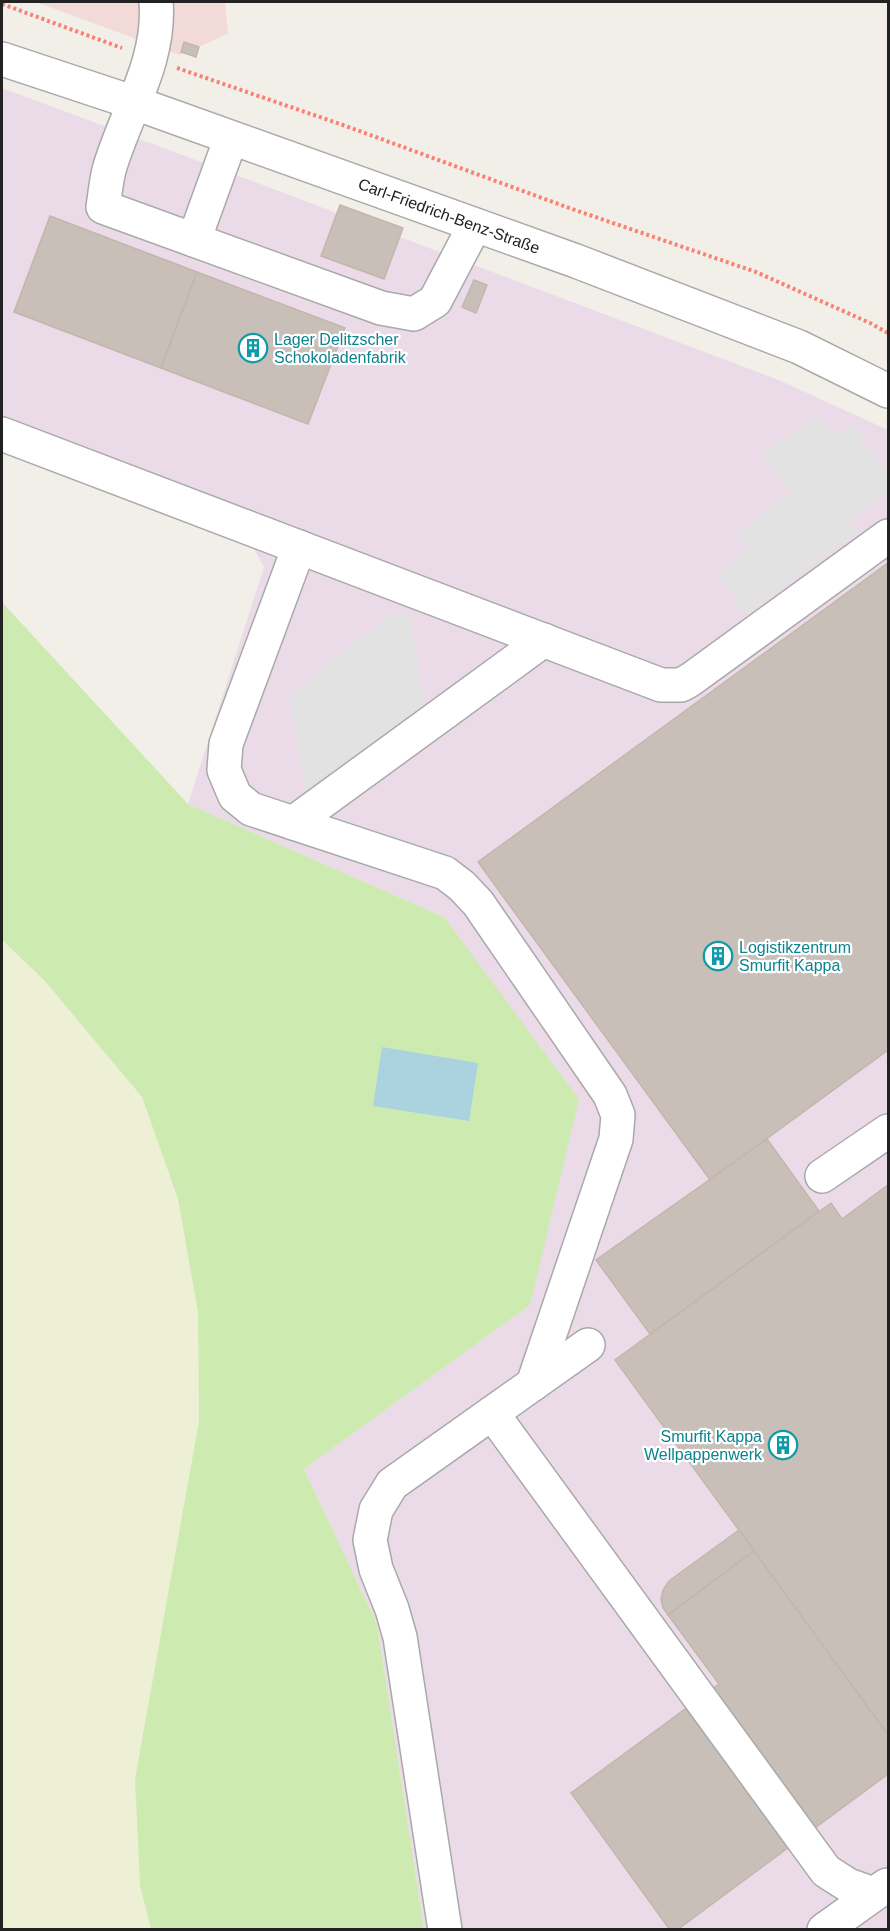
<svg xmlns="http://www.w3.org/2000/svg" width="890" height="1931" font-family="Arial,sans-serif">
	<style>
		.commercial { fill: #f2dad9 }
		.industrial { fill: #ebdbe8 }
		.farmland { fill: #eef0d5 }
		.grass { fill: #cdebb0 }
		.parking { fill: #e2e2e2 }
		.water { fill: #aad3df }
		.building { fill: #c7bfb8; stroke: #c4b6ab; stroke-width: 1.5 }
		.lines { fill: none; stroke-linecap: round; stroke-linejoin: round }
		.minor-casing { stroke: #a9a9a9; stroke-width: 36 }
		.path { stroke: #fa8072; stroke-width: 4; stroke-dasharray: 3 3; stroke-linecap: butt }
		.minor { stroke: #fff; stroke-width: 33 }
		.labels { text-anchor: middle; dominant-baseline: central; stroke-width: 4.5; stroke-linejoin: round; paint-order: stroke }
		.street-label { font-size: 16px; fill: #222; stroke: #fff }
		.culture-label { font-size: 16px; fill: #0d838f; stroke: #fff; text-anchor: start }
	</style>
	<rect width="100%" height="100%" fill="#f2efe9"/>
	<polygon class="commercial" points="36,2 225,2 228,34 180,55"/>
	<polygon class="industrial" points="2,88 220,169 781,381 888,430 888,1929 424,1929 377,1624 304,1469 530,1305 444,917 188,804 264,567 254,549 2,445"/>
	<polygon class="farmland" points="2,941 44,980 142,1097 178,1199 198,1312 199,1421 140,1886 151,1929 2,1929"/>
	<polygon class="grass" points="2,602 188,804 444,917 579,1099 530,1305 304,1469 377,1624 424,1929 151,1929 140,1886 135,1779 199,1421 198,1312 178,1199 142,1097 44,980 2,940"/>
	<g class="parking">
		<polygon points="818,414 835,436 852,424 888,475 888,492 850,520 858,532 746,614 717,573 749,549 737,533 790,494 761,454"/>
		<polygon points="410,614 427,725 310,811 288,696 390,615"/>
	</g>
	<polygon class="water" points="382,1047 478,1063 469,1121 373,1106"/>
	<g class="building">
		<polygon points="184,42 199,47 196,57 181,52"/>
		<polygon points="340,205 403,228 384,279 321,256"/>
		<polygon points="50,216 197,272 161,368 14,312"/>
		<polygon points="197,272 345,328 308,424 161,368"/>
		<polygon points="474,280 487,285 476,313 462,307"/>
		<polygon points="888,563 888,1050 710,1180 478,862"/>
		<polygon points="767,1139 819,1211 650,1334 596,1260"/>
		<polygon points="888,1185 888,1735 615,1360 831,1203 842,1219"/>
		<polygon points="739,1530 754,1551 668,1615 663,1608 661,1599 663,1590 669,1581"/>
		<polygon points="754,1551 888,1735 888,1774 677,1930 670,1930 571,1793 719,1684 668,1615"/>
	</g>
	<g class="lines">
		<g class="minor-casing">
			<g id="minor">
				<path d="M156,2c5,60 -31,112 -47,168 -3,12 -4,25 -6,37l278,101 33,6 21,-13 40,-76"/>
				<polyline points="2,59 135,103 576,261 799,347 888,391"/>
				<polyline points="194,240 231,138"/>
				<polyline points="2,434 661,685 681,685 690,680 888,536"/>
				<polyline points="299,547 226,744 224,770 235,796 251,809 445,873 462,886 478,903 610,1095 618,1115 616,1139 533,1384"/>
				<polyline points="293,823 544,640"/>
				<polyline points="822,1176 888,1131"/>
				<polyline points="492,1413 826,1871 848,1885 874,1894"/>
				<polyline points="445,1930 400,1637 392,1609 376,1569 370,1540 376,1510 392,1484 588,1345"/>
				<polyline points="824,1930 887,1885"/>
			</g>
		</g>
		<g class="path">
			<polyline points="2,4 122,48"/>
			<polyline points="177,68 343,125 572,209 756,272 870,323 888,333"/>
		</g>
		<use href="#minor" class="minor"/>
	</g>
	<defs>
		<g id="building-ring" transform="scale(1.5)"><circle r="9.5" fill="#fff" stroke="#0f9aa8" stroke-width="1.5"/><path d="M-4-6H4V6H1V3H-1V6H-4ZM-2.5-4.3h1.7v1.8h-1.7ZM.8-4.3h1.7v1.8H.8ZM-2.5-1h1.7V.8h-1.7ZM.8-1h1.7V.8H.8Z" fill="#0f9aa8"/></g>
	</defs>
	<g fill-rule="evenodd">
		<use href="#building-ring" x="253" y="348"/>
		<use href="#building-ring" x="718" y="956"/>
		<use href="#building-ring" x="783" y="1445"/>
	</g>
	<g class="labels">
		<g class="street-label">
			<text transform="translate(449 216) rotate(20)">Carl-Friedrich-Benz-Straße</text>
		</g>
		<g class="culture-label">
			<text x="274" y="339">Lager Delitzscher<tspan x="274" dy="18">Schokoladenfabrik</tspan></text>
			<text x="739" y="947">Logistikzentrum<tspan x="739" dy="18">Smurfit Kappa</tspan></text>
			<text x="762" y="1436" text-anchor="end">Smurfit Kappa<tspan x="762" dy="18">Wellpappenwerk</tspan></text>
		</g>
	</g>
	<rect width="890" height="1931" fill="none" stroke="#222222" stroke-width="6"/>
</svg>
